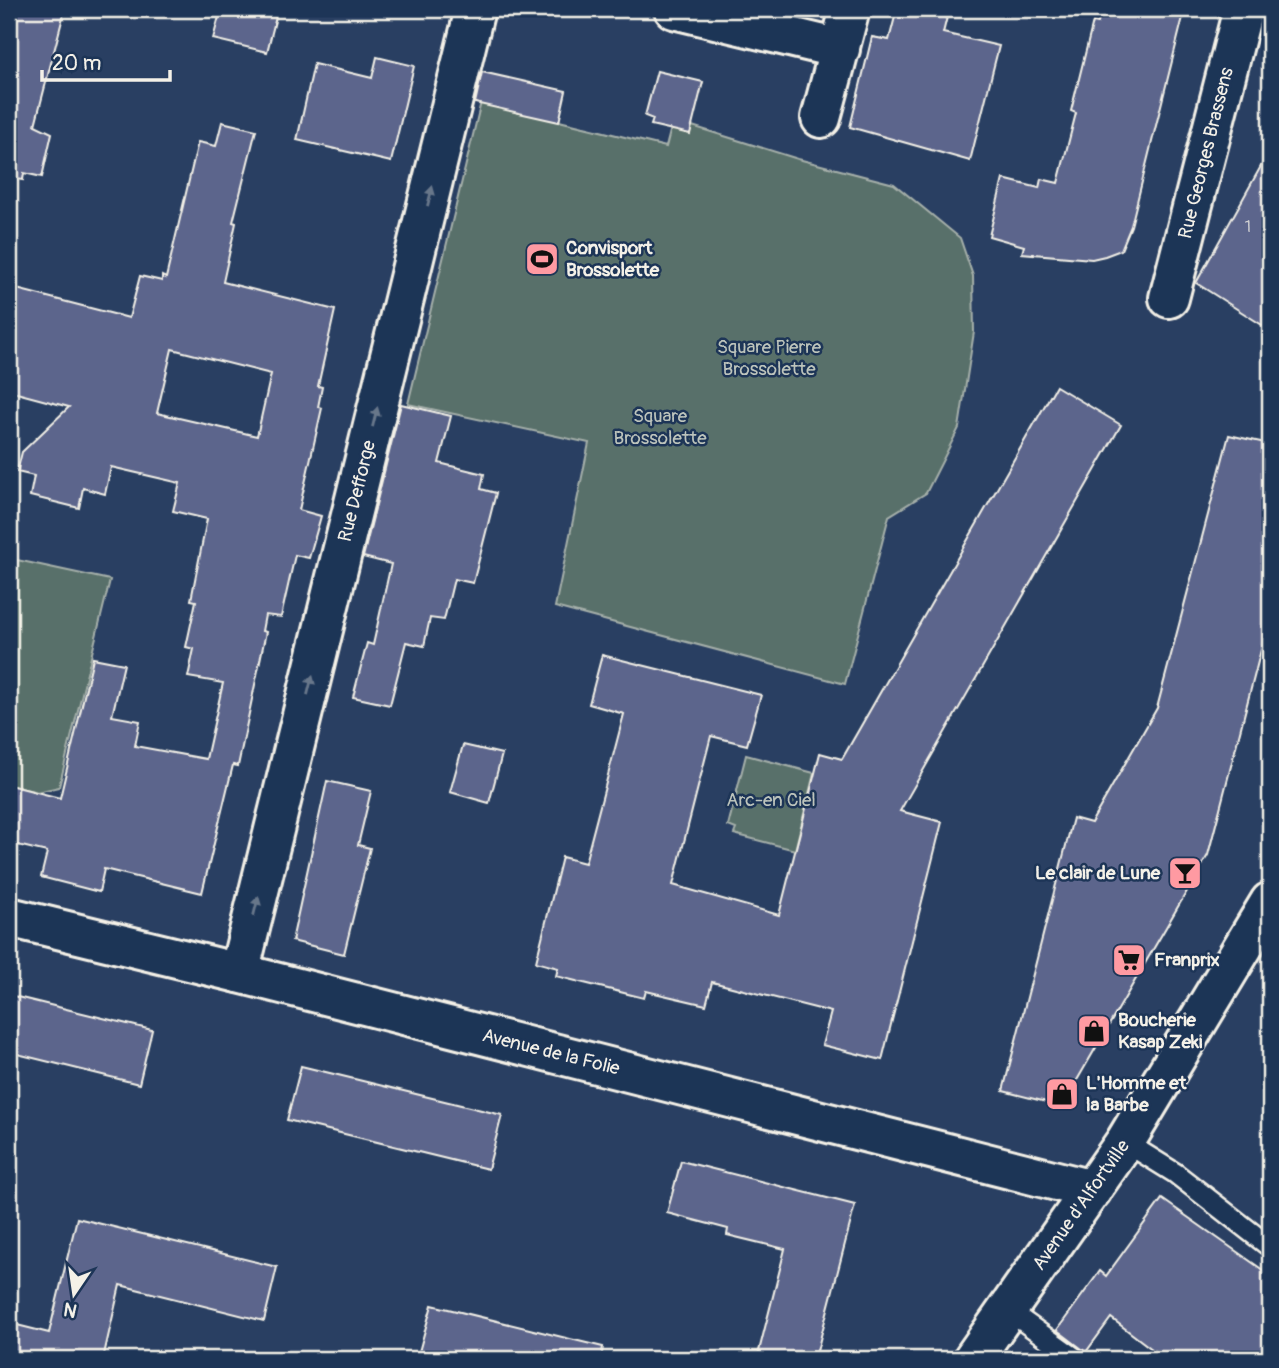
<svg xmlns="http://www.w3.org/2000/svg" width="1279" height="1368" font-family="Pangolin,sans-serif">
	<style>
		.green { fill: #586f6b; stroke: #a6b0aa; stroke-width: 2 }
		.building { fill: #5b658c; stroke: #f4f1e8; stroke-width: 2; fill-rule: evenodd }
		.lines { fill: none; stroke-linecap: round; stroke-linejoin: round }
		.service-casing { stroke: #f4f1e8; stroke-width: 24 }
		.minor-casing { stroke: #f4f1e8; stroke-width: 44 }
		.secondary-casing { stroke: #f4f1e8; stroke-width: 44 }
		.service { stroke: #1d3557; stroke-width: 19 }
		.minor { stroke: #1d3557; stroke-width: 38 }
		.secondary { stroke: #1d3557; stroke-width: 38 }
		.oneway { fill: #68778a }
		.labels { text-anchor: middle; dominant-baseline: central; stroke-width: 5; stroke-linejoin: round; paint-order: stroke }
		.number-label { font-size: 16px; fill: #ceced1 }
		.street-label { font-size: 19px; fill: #f4f1e8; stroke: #1d3557 }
		.poi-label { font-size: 19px; font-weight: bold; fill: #f4f1e8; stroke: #1d3557; text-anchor: start }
		.park-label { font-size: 19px; fill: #bdc4bc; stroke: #1d3557 }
	</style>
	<rect width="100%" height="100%" fill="#293f62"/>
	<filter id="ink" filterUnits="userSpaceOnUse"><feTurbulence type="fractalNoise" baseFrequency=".0143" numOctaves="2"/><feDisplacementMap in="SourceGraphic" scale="14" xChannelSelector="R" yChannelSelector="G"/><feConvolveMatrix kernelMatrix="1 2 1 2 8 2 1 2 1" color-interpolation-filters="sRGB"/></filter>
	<g filter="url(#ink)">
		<g class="green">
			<polygon points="481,102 666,147 673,120 798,159 894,184 960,238 973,276 974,332 959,428 926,493 889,516 845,684 555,607 589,443 408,404"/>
			<polygon points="17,560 110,580 59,787 37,792 9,785 9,595"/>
			<polygon points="746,755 814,773 795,850 734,834 736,829 728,826"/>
		</g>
		<g class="building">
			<polygon points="9,9 65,9 35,125 52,133 42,177 24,173 23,180 9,178"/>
			<polygon points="221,9 278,9 267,52 213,39"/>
			<polygon points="897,9 949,9 943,33 999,46 970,161 850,127 872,37 889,40"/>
			<polygon points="1102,9 1185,9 1131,226 1121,250 1105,256 1092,259 1022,253 1024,246 989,236 1003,179 1039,188 1041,179 1058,183 1076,113 1071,111 1093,22 1098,23"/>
			<polygon points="377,57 414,66 391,162 297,140 314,64 372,78"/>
			<polygon points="657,71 703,82 690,134 651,125 653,119 645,116"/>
			<polygon points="482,72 566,91 559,122 475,103"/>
			<path d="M222,122l34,8 -23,92 3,1 -13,59 112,28 -17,76 4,1 -4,20 4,1 -23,102 22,6 -12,42 -14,-3 -14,62 -16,-2 -3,16 4,1 -28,134 -5,-1 -31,128 -98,-24 -5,23 -58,-15 6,-25 -38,-9v-58l51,13 33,-140 31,6 -12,52 28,5 -5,25 71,13 17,-76 -35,-6 6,-28 -8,-2 10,-46 -5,-1 16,-81 -34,-8 7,-28 -69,-16 -6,27 -22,-6 -4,20 -49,-12 4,-20 -17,-4 5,-20 47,-45 -60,-16v-104l120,31 11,-42 22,5v-5l4,2 32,-136 18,4zM172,349l99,25 -14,62 -100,-23z"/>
			<polygon points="1270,150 1270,330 1196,283"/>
			<polygon points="1056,386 1121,425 900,811 942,822 882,1060 822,1045 831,1012 712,982 706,1005 646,991 644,998 556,976 558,968 536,962 562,857 585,863 624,714 589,704 602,655 761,695 747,745 711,736 673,885 779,915 820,753 842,759"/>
			<polygon points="401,404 451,416 439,463 484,474 481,489 496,493 473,583 454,579 444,620 430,618 424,646 406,642 390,705 353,697 367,643 373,645 391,564 363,557"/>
			<polygon points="1229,435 1270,444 1270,615 1208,855 1062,1106 1003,1091 1073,818 1091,823 1157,708"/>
			<polygon points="463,745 502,754 489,803 450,792"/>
			<polygon points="327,781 371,791 358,845 370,848 344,954 292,941"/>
			<polygon points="9,995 152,1030 139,1084 9,1052"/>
			<polygon points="301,1066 502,1115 488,1169 287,1120"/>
			<polygon points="681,1161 855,1205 815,1359 757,1359 785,1249 727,1235 728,1229 667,1213"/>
			<polygon points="1162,1199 1270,1275 1270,1359 1165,1359 1111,1318 1086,1352 1057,1330 1100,1271 1106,1276"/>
			<polygon points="77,1218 277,1267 264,1321 120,1285 103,1359 9,1359 9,1323 49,1333"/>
			<polygon points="432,1305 603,1347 601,1359 417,1359"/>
		</g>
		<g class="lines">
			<g class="service-casing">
				<g id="service">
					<polyline points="1125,1142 1175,1173 1270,1247"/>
					<polyline points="1009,1311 1076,1359"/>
				</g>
			</g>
			<g class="minor-casing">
				<g id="minor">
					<polyline points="674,9 840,49"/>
					<polyline points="821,118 850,9"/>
					<polyline points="1169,298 1243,9"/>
					<polyline points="9,917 239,973 1092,1190"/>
					<polyline points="239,973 475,9"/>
				</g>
			</g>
			<g class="secondary-casing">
				<polyline id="secondary" points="973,1359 1125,1142 1270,902"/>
			</g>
			<use href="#service" class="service"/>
			<use href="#minor" class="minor"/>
			<use href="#secondary" class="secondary"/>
		</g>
		<defs><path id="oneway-solid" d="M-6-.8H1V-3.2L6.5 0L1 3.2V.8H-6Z" transform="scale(1.75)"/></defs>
		<g class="oneway">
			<use href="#oneway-solid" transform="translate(430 196) rotate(-76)"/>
			<use href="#oneway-solid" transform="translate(375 417) rotate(-76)"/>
			<use href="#oneway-solid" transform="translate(310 685) rotate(-76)"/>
			<use href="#oneway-solid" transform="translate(256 906) rotate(-76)"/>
		</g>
	</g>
	<defs>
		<g id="stadium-square" transform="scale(1.75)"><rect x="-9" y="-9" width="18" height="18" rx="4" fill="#ff9aa2" stroke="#1d3557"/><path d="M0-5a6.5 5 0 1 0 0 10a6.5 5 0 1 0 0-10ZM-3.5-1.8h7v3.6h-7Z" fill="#111"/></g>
		<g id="bar-square" transform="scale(1.75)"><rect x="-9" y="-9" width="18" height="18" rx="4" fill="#ff9aa2" stroke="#1d3557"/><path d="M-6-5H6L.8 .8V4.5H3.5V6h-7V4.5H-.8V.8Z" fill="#111"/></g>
		<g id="supermarket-square" transform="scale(1.75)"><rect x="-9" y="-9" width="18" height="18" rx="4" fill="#ff9aa2" stroke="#1d3557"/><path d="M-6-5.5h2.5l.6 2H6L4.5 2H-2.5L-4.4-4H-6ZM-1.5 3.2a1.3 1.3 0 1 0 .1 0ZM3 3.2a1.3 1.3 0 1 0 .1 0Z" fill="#111"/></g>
		<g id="shop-square" transform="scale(1.75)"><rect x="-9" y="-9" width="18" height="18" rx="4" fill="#ff9aa2" stroke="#1d3557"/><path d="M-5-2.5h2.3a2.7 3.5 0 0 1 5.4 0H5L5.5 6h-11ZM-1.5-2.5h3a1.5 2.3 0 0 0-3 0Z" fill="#111"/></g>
	</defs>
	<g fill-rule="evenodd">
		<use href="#stadium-square" x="542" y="259"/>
		<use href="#bar-square" x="1185" y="873"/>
		<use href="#supermarket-square" x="1129" y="960"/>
		<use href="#shop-square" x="1094" y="1031"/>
		<use href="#shop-square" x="1062" y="1094"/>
	</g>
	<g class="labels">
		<g class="number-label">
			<text x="1248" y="227">1</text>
		</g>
		<g class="street-label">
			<text transform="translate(1206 153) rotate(-76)">Rue Georges Brassens</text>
			<text transform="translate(357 491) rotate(-76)">Rue Defforge</text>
			<text transform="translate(551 1052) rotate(14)">Avenue de la Folie</text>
			<text transform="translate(1081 1205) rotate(-55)">Avenue d'Alfortville</text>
		</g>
		<g class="poi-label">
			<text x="566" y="248">Convisport<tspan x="566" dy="22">Brossolette</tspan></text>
			<text x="1160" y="873" text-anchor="end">Le clair de Lune</text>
			<text x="1154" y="960">Franprix</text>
			<text x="1118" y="1020">Boucherie<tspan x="1118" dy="22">Kasap Zeki</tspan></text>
			<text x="1086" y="1083">L'Homme et<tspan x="1086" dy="22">la Barbe</tspan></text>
		</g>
		<g class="park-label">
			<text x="769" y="347">Square Pierre<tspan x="769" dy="22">Brossolette</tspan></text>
			<text x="660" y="416">Square<tspan x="660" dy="22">Brossolette</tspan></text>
			<text x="771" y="800">Arc-en Ciel</text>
		</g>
	</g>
	<rect width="1279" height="1368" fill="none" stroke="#1d3557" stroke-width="35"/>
	<rect x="18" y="18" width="1244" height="1333" fill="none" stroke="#f4f1e8" stroke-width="2.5" filter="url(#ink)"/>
	<g transform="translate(74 1294) rotate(193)" stroke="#1d3557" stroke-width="5" paint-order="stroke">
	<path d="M0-5L12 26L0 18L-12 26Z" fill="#f4f1e8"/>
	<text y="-10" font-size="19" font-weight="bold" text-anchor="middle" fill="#f4f1e8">N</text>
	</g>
	<path d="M42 70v10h128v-10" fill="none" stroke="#f4f1e8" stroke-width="3.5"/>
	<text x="52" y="70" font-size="21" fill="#f4f1e8" stroke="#1d3557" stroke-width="5" paint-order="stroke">20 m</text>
</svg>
